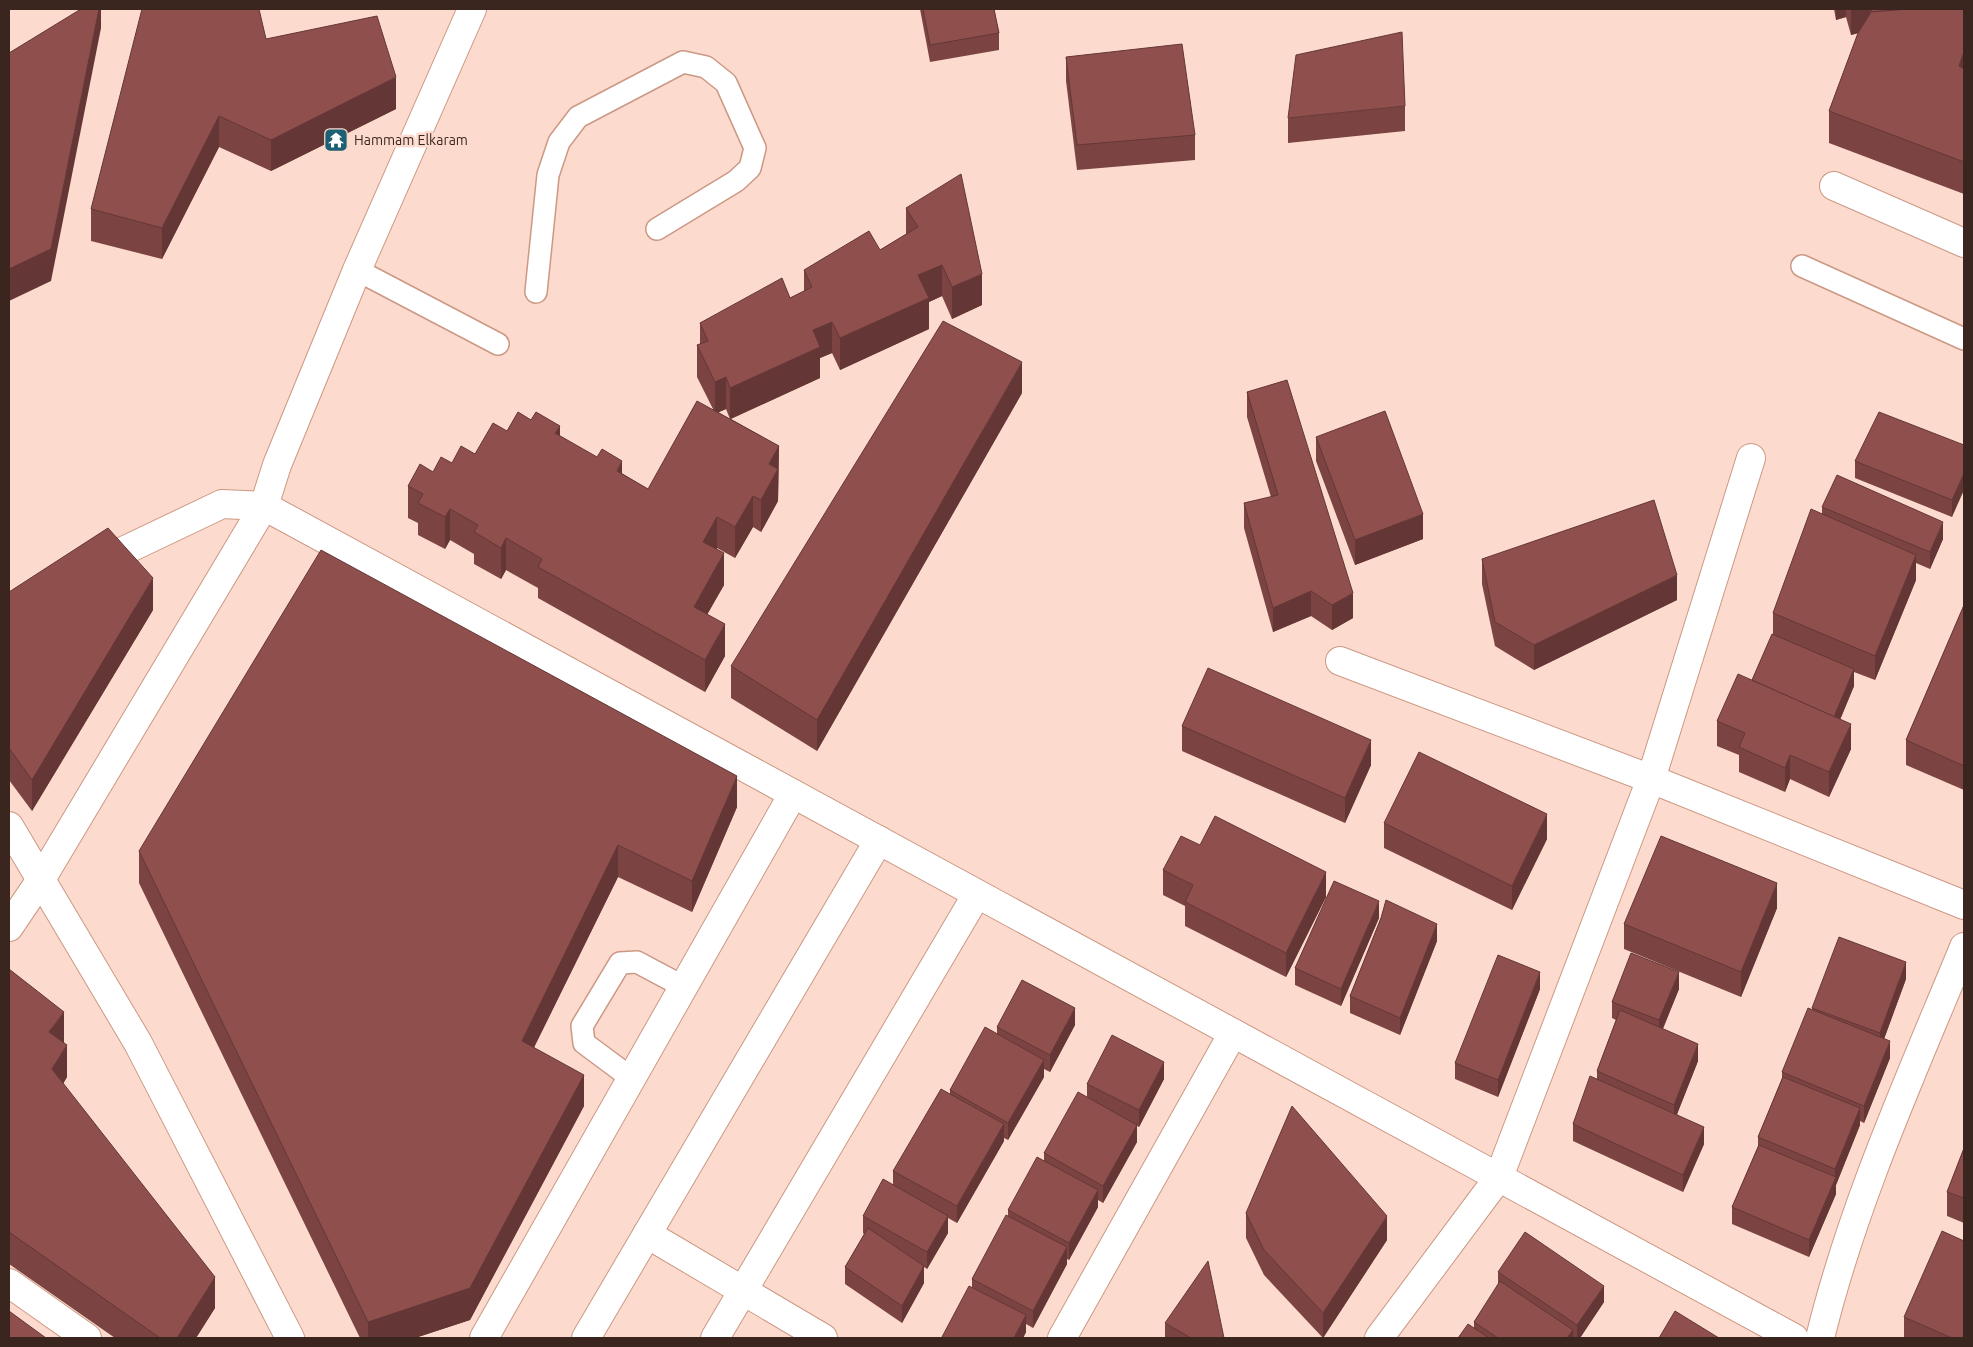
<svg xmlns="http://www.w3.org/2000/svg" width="1973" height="1347" font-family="Ubuntu,sans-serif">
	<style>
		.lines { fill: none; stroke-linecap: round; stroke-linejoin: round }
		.lane-casing { stroke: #cc9884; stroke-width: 24 }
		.street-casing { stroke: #cc9884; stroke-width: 30 }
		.secondary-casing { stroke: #cc9884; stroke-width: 30 }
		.lane { stroke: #fff; stroke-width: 21 }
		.street { stroke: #fff; stroke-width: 28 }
		.secondary { stroke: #fff; stroke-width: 28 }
		.wall { fill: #7b4442; fill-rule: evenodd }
		.shaded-wall { fill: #643736 }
		.building { fill: #8f4f4d; stroke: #643736 }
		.labels { text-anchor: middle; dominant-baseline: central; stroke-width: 5; stroke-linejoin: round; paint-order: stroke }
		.poi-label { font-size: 14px; fill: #3a261e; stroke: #fcdbce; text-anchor: start }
	</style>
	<rect width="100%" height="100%" fill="#fcdbce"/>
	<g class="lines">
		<g class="lane-casing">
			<g id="lane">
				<polyline points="1802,266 1964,339"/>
				<polyline points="357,270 498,344"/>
				<polyline points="536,292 548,175 559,142 578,117 683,62 706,67 726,83 755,148 750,168 736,181 657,229"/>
				<polyline points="631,1078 584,1043 582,1026 620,963 637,962 684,987"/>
			</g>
		</g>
		<g class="street-casing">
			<g id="street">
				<polyline points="1834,186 1964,243"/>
				<polyline points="94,565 222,504 264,506 1794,1338"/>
				<polyline points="1340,661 1651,779 1964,905"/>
				<polyline points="9,826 138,1043 290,1338"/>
				<polyline points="9,927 40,881 264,506 277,465 357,270 472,9"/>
				<polyline points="647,1234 823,1338"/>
				<polyline points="9,1283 87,1338"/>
				<polyline points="484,1338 793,794"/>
				<polyline points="715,1338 977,894"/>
				<polyline points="1062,1338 1233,1033"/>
				<polyline points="1379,1338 1499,1177 1651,779 1751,458"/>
				<path d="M1820,1338c33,-135 91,-262 144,-391"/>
			</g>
		</g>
		<g class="secondary-casing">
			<polyline id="secondary" points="586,1338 879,840"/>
		</g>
		<use href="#lane" class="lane"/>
		<use href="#street" class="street"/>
		<use href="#secondary" class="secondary"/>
	</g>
	<g class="wall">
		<polygon points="920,9 994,9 999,33 999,50 930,62"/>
		<polygon points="1834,9 1964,9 1964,194 1829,143 1829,111 1858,33 1851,35 1846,17 1836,20"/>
		<polygon points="266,39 396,109 271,171 219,147 162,259 91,241 91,209"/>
		<polygon points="1066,57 1195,135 1195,160 1077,170 1066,81"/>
		<polygon points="1405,106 1405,131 1288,143 1288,118"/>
		<path d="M906,208l76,97 -30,14 -10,-23 -13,6v27l-89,41 -8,-17 -12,5v20l-89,41 48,27 -1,55 -17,31 -8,-5 -18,31 -18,-10v1l7,36 -17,29 18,42 -20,36 -167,-94v-10l-32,-18 -5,9 -27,-15v-10l-24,-14 -5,9 -27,-14v-12l-10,-5v-32l25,-14 42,-18 32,-23 53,5 88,53 65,-80 -16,-32v-32l3,-1v-21l90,-25 14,-7v-21l76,-20 26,-16zM726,409l4,10 -12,-7z"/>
		<polygon points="1247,392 1353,618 1332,630 1311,616 1273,632 1244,528 1244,503 1271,497 1247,417"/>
		<polygon points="1022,393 817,751 731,698 731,666"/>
		<polygon points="1316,437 1423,539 1355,565 1316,461"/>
		<polygon points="1964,445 1952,517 1855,478 1855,461"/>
		<polygon points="1822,507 1943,539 1930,569 1916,563 1916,580 1875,680 1854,672 1854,686 1840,720 1851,749 1829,797 1790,779 1785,792 1739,772 1739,755 1717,746 1717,721 1752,680 1773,635 1773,613 1822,514"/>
		<polygon points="1482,559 1677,600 1534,670 1495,646 1482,584"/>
		<polygon points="9,592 153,610 32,811 9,780"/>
		<polygon points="1964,605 1964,790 1906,765 1906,740"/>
		<polygon points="1182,726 1371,765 1345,823 1182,751"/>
		<polygon points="737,807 692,912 618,877 534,1047 584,1106 470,1320 415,1338 360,1338 139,883 139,851"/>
		<polygon points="1384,823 1547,839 1512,910 1384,848"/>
		<polygon points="1200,845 1326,897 1286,977 1185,926 1185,906 1163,895 1163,870"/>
		<polygon points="1777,908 1741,997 1624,949 1624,924"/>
		<polygon points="1379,918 1341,1006 1295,985 1295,968"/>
		<polygon points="1381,918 1437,941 1400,1035 1350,1013 1350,996"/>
		<polygon points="9,969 64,1042 67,1077 63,1084 215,1308 196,1338 115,1338 9,1264"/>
		<polygon points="1906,979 1884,1039 1890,1058 1864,1123 1860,1121 1860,1125 1836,1185 1836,1194 1809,1257 1732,1224 1732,1207 1758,1146 1758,1137 1782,1078 1782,1072 1812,1010 1812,1008"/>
		<polygon points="1540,989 1498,1097 1455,1079 1455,1063"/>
		<polygon points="1679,989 1663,1029 1698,1061 1677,1114 1704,1144 1683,1192 1573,1141 1573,1124 1597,1078 1597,1071 1616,1020 1612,1018 1612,1002"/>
		<polygon points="1075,1025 1050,1072 1044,1069 1044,1077 1008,1140 1004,1138 1004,1141 957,1223 948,1218 948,1233 927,1269 924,1267 924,1283 902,1323 845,1284 845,1267 864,1234 863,1233 863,1216 893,1185 893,1171 950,1094 950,1090 997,1034 997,1027"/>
		<polygon points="1164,1079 1139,1127 1137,1126 1137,1142 1103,1203 1098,1200 1098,1207 1069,1260 1067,1259 1067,1264 1033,1328 1026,1324 1026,1332 1023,1338 942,1338 972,1288 972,1279 1008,1216 1008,1210 1044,1161 1044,1153 1087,1097 1087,1084"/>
		<polygon points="1964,1148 1964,1223 1947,1216 1947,1192"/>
		<polygon points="1246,1213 1387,1240 1323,1338 1264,1275 1246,1238"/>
		<polygon points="1498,1272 1604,1302 1580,1338 1458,1338 1474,1328 1474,1322 1498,1285"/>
		<polygon points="1904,1317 1964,1338 1904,1338"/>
		<polygon points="1165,1323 1224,1338 1165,1338"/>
	</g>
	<g class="shaded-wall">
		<polygon points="99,9 101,9 101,28 51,281 9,301 9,269"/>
		<polygon points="1836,9 1846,9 1846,17 1836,20"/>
		<polygon points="1856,9 1870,9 1870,30 1851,35 1851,10"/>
		<polygon points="1964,52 1964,84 1959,66"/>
		<polygon points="396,77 396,109 271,171 271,140"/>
		<polygon points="219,116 219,147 162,259 162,228"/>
		<polygon points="942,265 942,296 929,302 929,329 840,370 840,338 918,275"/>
		<polygon points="982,274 982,305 952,319 952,287"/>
		<polygon points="832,322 832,353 820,358 820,378 730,419 730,388 813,330"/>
		<polygon points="1022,362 1022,393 817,751 817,720"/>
		<polygon points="726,377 726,409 715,414 715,382"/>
		<polygon points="560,426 560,457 555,433"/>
		<polygon points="779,446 778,501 761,532 761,500 769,464"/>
		<polygon points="622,461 622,492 617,471"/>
		<polygon points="1964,473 1964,490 1952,517 1952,500"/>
		<polygon points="753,496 753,527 735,558 735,527"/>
		<polygon points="450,509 450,540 445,549 445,517"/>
		<polygon points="1423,514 1423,539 1355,565 1355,540"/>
		<polygon points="717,517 717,548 703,573 703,542"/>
		<polygon points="1943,522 1943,539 1930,569 1930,552"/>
		<polygon points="506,538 506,570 501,579 501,548"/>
		<polygon points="724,553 724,585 694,638 694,607"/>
		<polygon points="1916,555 1916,580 1875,680 1875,656"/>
		<polygon points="1677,575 1677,600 1534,670 1534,645"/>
		<polygon points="153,578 153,610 32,811 32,780"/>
		<polygon points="1311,591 1311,616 1273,632 1273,608"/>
		<polygon points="1353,593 1353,618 1332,630 1332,605"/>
		<polygon points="725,624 725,656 705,692 705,660"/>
		<polygon points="1854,669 1854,686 1834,734 1834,717"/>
		<polygon points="1851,724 1851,749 1829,797 1829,772"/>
		<polygon points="1371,740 1371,765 1345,823 1345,798"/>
		<polygon points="1790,755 1790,779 1785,792 1785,768"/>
		<polygon points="737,776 737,807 692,912 692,881"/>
		<polygon points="1547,814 1547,839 1512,910 1512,886"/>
		<polygon points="618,845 618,877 522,1072 522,1041"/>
		<polygon points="1326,872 1326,897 1286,977 1286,953"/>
		<polygon points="1777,883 1777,908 1741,997 1741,972"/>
		<polygon points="1379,901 1379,918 1341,1006 1341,989"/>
		<polygon points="1437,924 1437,941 1400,1035 1400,1018"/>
		<polygon points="1906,962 1906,979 1880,1050 1880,1033"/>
		<polygon points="1540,972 1540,989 1498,1097 1498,1080"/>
		<polygon points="1679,972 1679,989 1659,1037 1659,1020"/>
		<polygon points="1075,1008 1075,1025 1050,1072 1050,1055"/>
		<polygon points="64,1012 64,1043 49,1032"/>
		<polygon points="1890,1041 1890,1058 1864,1123 1864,1106"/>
		<polygon points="1698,1044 1698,1061 1674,1122 1674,1105"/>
		<polygon points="67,1045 67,1077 52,1101 52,1069"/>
		<polygon points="1044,1060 1044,1077 1008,1140 1008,1123"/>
		<polygon points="1164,1062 1164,1079 1139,1127 1139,1110"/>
		<polygon points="584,1075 584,1106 470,1320 415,1338 368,1338 368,1322"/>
		<polygon points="1860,1108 1860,1125 1836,1185 1836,1194 1809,1257 1809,1240 1835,1178 1835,1169"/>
		<polygon points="1004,1124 1004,1141 957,1223 957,1206"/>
		<polygon points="1137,1125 1137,1142 1103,1203 1103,1186"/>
		<polygon points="1704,1127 1704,1144 1683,1192 1683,1175"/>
		<polygon points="1098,1190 1098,1207 1069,1260 1069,1243"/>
		<polygon points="948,1216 948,1233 927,1269 927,1252"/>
		<polygon points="1387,1216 1387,1240 1323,1338 1323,1313"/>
		<polygon points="1067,1247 1067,1264 1033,1328 1033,1311"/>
		<polygon points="924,1266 924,1283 902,1323 902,1306"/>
		<polygon points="215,1277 215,1308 196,1338 177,1338"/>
		<polygon points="1604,1286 1604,1302 1580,1338 1577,1338 1577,1325"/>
		<polygon points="1026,1315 1026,1332 1023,1338 1014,1338"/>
		<polygon points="1573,1330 1573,1338 1567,1338"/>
	</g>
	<g class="building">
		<polygon points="81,9 99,9 51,249 9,269 9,53"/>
		<polygon points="142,9 259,9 266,39 377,16 396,77 271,140 219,116 162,228 91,209"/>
		<polygon points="923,9 994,9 999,33 930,45"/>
		<polygon points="1871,9 1909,9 1872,12"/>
		<polygon points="1909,9 1964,9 1964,52 1959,66 1964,69 1964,162 1829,111 1858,33 1871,12"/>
		<polygon points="1402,32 1405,106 1288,118 1296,55"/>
		<polygon points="1182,44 1195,135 1077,145 1066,57"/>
		<polygon points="961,174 982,274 952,287 942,265 918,275 929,298 840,338 832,322 813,330 820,347 730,388 726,377 715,382 697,345 708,341 700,323 782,278 790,298 812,287 804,270 869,231 880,250 918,227 906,208"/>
		<polygon points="943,321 1022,362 817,720 731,666"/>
		<polygon points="1287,380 1353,593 1332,605 1311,591 1273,608 1244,503 1278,495 1247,392"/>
		<polygon points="697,401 779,446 769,464 778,469 761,500 753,496 735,527 717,517 703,542 724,553 694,607 725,624 705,660 538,567 542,559 506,538 501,548 474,532 478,525 450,509 445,517 418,503 423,494 408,486 420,464 433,472 441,457 452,463 461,446 475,454 493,423 507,431 518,412 531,420 536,412 560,426 555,433 597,457 602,449 622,461 617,471 648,489"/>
		<polygon points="1385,411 1423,514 1355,540 1316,437"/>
		<polygon points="1879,412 1964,445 1964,473 1952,500 1855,461"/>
		<polygon points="1837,475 1943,522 1930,552 1822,507"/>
		<polygon points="1654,500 1677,575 1534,645 1495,622 1482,559"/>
		<polygon points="1811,509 1916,555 1875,656 1773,613"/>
		<polygon points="108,528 153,578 32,780 9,748 9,592"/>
		<polygon points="321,550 737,776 692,881 618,845 522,1041 584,1075 470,1288 368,1322 139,851"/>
		<polygon points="1964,605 1964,766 1906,740"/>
		<polygon points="1772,634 1854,669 1834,717 1752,680"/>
		<polygon points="1208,668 1371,740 1345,798 1182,726"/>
		<polygon points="1738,674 1851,724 1829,772 1790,755 1785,768 1739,747 1745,733 1717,721"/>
		<polygon points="1419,752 1547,814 1512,886 1384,823"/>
		<polygon points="1215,816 1326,872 1286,953 1185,902 1193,885 1163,870 1181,836 1200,845"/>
		<polygon points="1661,836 1777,883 1741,972 1624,924"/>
		<polygon points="1334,881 1379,901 1341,989 1295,968"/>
		<polygon points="1386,900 1437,924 1400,1018 1350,996 1381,918"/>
		<polygon points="1839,937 1906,962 1880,1033 1812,1008"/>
		<polygon points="1631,953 1679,972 1659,1020 1612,1002"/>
		<polygon points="1498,955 1540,972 1498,1080 1455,1063"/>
		<polygon points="9,969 64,1012 49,1032 67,1045 52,1069 215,1277 177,1338 160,1338 9,1232"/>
		<polygon points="1022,980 1075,1008 1050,1055 997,1027"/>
		<polygon points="1808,1008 1890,1041 1864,1106 1782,1072"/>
		<polygon points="1620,1010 1698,1044 1674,1105 1597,1071"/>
		<polygon points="985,1027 1044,1060 1008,1123 950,1090"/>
		<polygon points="1112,1035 1164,1062 1139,1110 1087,1084"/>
		<polygon points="1590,1076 1704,1127 1683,1175 1573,1124"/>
		<polygon points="1783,1077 1860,1108 1835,1169 1758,1137"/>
		<polygon points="941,1089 1004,1124 957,1206 893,1171"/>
		<polygon points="1078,1092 1137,1125 1103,1186 1044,1153"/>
		<polygon points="1292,1106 1387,1216 1323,1313 1264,1250 1246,1213"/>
		<polygon points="1759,1145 1836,1177 1809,1240 1732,1207"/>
		<polygon points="1964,1148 1964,1198 1947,1192"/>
		<polygon points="1037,1157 1098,1190 1069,1243 1008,1210"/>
		<polygon points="883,1179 948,1216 927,1252 863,1216"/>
		<polygon points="1006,1215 1067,1247 1033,1311 972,1279"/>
		<polygon points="868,1228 924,1266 902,1306 845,1267"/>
		<polygon points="1942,1231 1964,1241 1964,1338 1952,1338 1904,1317"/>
		<polygon points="1525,1232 1604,1286 1577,1325 1498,1272"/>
		<polygon points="1208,1261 1224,1338 1191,1338 1165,1323"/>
		<polygon points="1500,1281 1573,1330 1567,1338 1498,1338 1474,1322"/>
		<polygon points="969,1286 1026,1315 1014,1338 944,1338 942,1337"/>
		<polygon points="9,1311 46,1338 9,1338"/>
		<polygon points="1675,1311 1719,1338 1659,1338"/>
		<polygon points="1468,1324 1489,1338 1458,1338"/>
	</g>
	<defs>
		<g id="temple-square" transform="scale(1.25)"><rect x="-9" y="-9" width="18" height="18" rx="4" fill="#1d5f73" stroke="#fcdbce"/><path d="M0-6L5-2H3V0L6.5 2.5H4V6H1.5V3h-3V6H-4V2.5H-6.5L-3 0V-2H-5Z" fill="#fff"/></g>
	</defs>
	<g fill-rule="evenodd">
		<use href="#temple-square" x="336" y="140"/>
	</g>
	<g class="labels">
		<g class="poi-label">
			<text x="354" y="140">Hammam Elkaram</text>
		</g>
	</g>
	<rect width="1973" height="1347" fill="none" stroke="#3a261e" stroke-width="20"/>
</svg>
